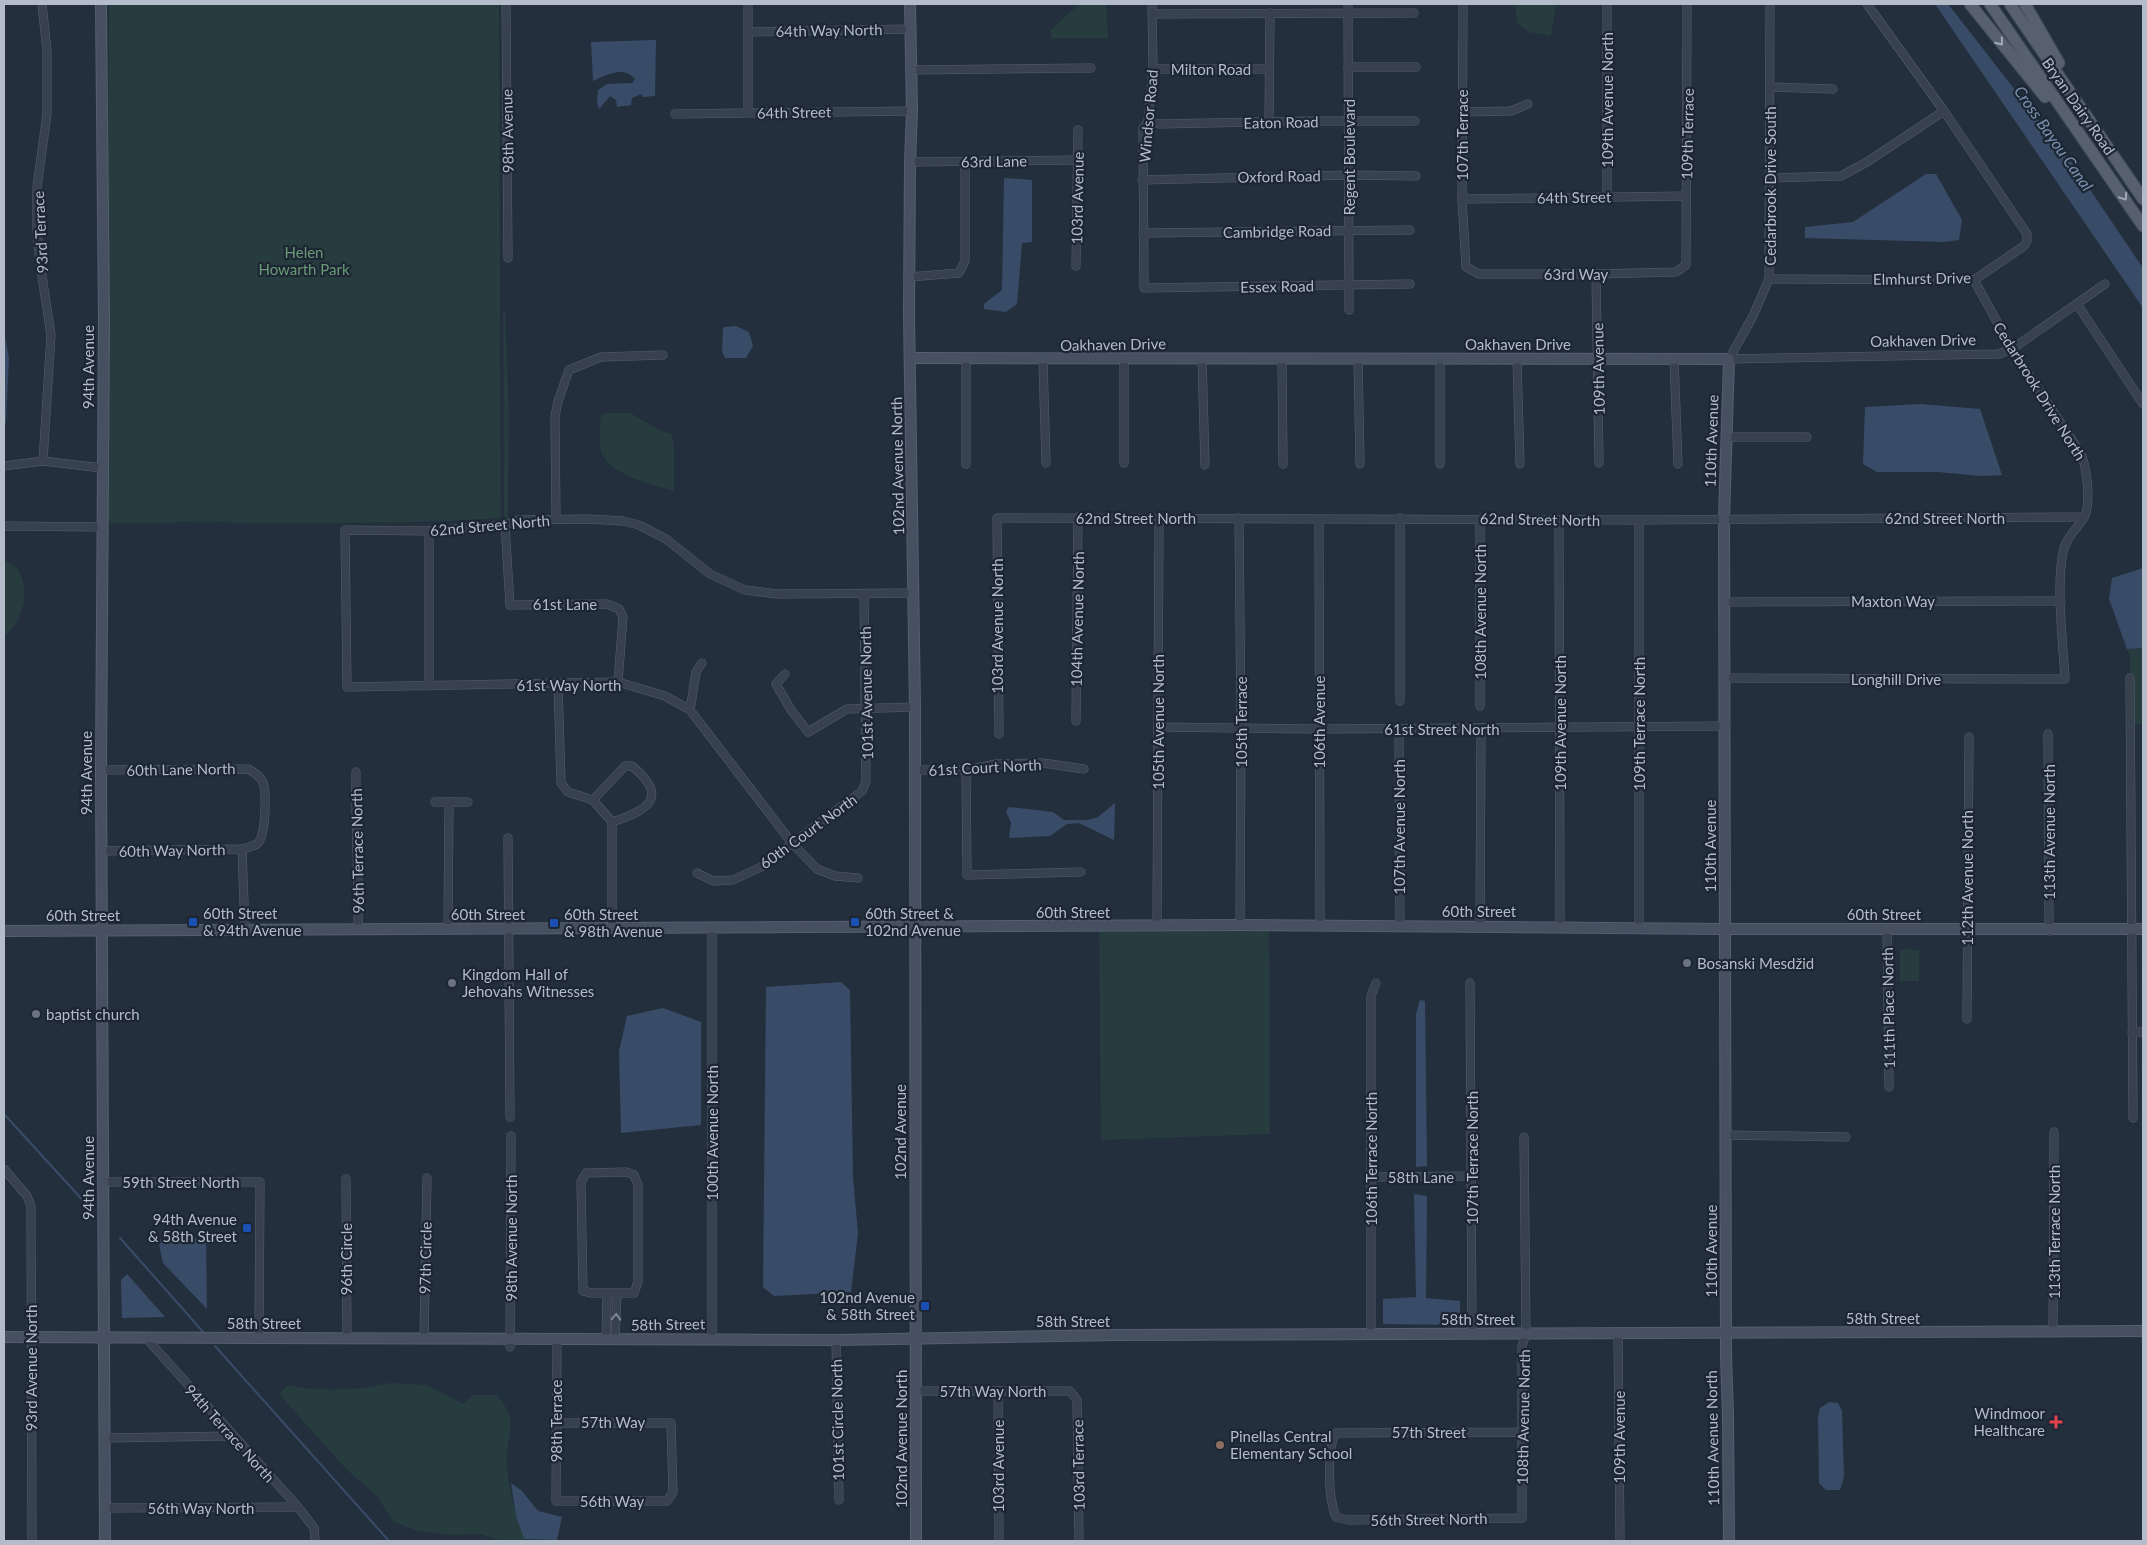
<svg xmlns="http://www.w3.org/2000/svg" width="2147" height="1545" font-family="Lato,sans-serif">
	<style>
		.green { fill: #263c3f }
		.water { fill: #394c67 }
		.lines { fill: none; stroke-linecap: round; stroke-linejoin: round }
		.stream { stroke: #394c67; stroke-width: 2 }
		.street-casing { stroke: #565f6c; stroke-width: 9 }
		.secondary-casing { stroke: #565f6c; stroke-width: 12 }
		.primary-casing { stroke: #414a57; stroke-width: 13 }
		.street { stroke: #38414e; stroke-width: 8 }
		.secondary { stroke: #465061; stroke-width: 10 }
		.primary { stroke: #56606e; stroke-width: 11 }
		.oneway { stroke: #a1aab7 }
		.oneway2 { stroke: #7c8592 }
		.transit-dot { fill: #1a4fb4; stroke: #1d2633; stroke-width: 2 }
		.worship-dot { fill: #6b7280; stroke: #1d2633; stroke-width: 2 }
		.health-dot { fill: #e0444e; stroke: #1d2633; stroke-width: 2 }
		.education-dot { fill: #8d6e63; stroke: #1d2633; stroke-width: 2 }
		.labels { text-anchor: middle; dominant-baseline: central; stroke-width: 4.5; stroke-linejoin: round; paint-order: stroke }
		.street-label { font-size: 15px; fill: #b4bcc9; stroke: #1d2633 }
		.park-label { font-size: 15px; fill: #6b9a76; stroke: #1d2633 }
		.poi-label { font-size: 15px; fill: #b4bcc9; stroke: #1d2633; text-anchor: start }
		.water-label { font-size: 16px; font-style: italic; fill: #7c92b1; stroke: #1d2633 }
	</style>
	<rect width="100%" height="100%" fill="#242f3e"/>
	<g class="green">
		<path d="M109,4h390l2,514c-131,9 -263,2 -394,5z"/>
		<polygon points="1079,4 1106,4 1108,38 1051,38 1051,30"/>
		<polygon points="1515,4 1556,4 1551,36 1529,32 1517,23"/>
		<polygon points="505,311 509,414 508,520 504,521 428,528 363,527 438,526 501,521 504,518 503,312"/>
		<path d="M605,413h25l31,18 11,3 2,15v42c-21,-6 -61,-15 -72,-37 -4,-9 -1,-26 -2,-36z"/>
		<path d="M4,560c4,3 10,5 13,9 15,20 6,54 -13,67z"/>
		<polygon points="2143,648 2143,724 2134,724 2134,675 2130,675 2130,655 2127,649"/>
		<polygon points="1269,929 1270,1134 1101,1140 1099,930"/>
		<polygon points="1900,949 1919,950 1919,981 1900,981"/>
		<path d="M390,1383l37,2 36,19 10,-9h24c24,30 9,34 10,66 0,20 10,62 18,80h-22l-24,-7 -26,1 -35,-4 -24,-9 -18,-27 -30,-26 -67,-75 9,-9c35,8 67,5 102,-2z"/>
	</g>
	<g class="water">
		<polygon points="1935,4 1948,4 2072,163 2143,268 2143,308"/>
		<path d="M656,40l-1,56 -12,1 -2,-3 -9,4 -1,7 -14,2 -1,-7 -6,-4 -11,13 -2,-6 1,-13 9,-6 25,-1 3,-4c-11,-14 -29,-4 -42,2l-2,-39z"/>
		<polygon points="1926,174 1936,174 1962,220 1959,240 1944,242 1805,238 1805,227 1853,222"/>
		<polygon points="1004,178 1032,180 1032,242 1022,243 1017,304 1006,312 984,309 984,304 1002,290"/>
		<polygon points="4,304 4,332 9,358 6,421 4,432"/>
		<polygon points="736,326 749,332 753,346 746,358 725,358 722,351 723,329 724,327"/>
		<polygon points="1921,404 1980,409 2002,475 1981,476 1938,472 1877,472 1863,464 1865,407"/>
		<polygon points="2143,568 2143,648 2127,649 2109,599 2112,578"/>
		<polygon points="1115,803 1114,840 1079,823 1067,824 1050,836 1009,838 1011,823 1006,811 1009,807 1053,812 1064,820 1088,820 1098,817"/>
		<polygon points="841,982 850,990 853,1178 858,1233 851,1292 774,1296 763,1287 766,987"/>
		<polygon points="1420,1000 1425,1001 1427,1166 1416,1167 1416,1014"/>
		<polygon points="663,1008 701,1022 701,1125 621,1133 619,1051 627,1016"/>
		<polygon points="1414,1194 1427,1196 1426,1298 1460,1301 1460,1325 1383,1324 1383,1299 1416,1297"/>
		<polygon points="206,1238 207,1309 163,1263 158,1240"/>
		<polygon points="127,1274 165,1317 122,1318 121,1280"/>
		<polygon points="1829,1402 1838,1403 1842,1411 1844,1477 1840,1490 1826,1490 1819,1483 1818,1417 1820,1408"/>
		<polygon points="511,1483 522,1491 538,1511 562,1517 557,1540 524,1539 516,1516"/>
	</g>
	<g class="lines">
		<g class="stream">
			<polyline points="4,1114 88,1206"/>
			<polyline points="120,1238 205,1334"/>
			<polyline points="215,1346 389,1541"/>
		</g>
		<g class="street-casing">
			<g id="street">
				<polyline points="42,4 47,51 47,114 37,187 37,230 40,263 51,335 43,461"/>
				<polyline points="506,4 508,258"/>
				<polyline points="1152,4 1153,69 1148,121 1143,128 1144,288 1410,284"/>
				<polyline points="1348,4 1349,310"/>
				<polyline points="1463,4 1462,199 1466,267 1479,274 1596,274 1676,272 1686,265 1687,4"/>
				<polyline points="1607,4 1607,196"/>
				<polyline points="1152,14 1414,13"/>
				<polyline points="748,32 910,29"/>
				<polyline points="1348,67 1416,67"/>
				<polyline points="1153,69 1269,69"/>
				<polyline points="911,70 1091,68"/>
				<polyline points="1770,87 1833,89"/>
				<polyline points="748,112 748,4"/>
				<polyline points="1462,112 1511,111 1528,104"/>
				<polyline points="675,114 912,111"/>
				<polyline points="1148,121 1159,124 1314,121 1415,121"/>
				<polyline points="1269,122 1270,13"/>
				<polyline points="910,162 1077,160"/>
				<polyline points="1769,178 1841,176 1867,162 1944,111"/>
				<polyline points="1142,180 1349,175 1416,176"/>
				<polyline points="1462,199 1686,196"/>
				<polyline points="1143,233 1410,230"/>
				<polyline points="1076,266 1078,130"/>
				<polyline points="1596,274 1599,463"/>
				<polyline points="909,277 959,273 965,261 965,161"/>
				<polyline points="1769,279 1974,280 2024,246 2027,241 2027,234 1944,111 1867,4"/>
				<polyline points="2077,304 2143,404"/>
				<polyline points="966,358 966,464"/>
				<polyline points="1202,358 1205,465"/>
				<polyline points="1282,358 1283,464"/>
				<polyline points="1358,359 1360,464"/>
				<polyline points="1440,359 1440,464"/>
				<polyline points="1517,359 1520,464"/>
				<polyline points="1674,359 1678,464"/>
				<polyline points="1729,359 1999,354 2012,349 2105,284"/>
				<polyline points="1729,359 1753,316 1769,279 1770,4"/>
				<polyline points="1043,360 1046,463"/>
				<polyline points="1726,437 1807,437"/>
				<polyline points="1124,463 1124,359"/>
				<polyline points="4,466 43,461 102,468"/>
				<polyline points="1239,518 1241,728 1240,925"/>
				<polyline points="1400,518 1400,701"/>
				<polyline points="556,519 555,417 558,401 569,370 601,357 663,355"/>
				<polyline points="1480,519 1480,706"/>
				<polyline points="1319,520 1320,925"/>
				<polyline points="1559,520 1560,927"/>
				<polyline points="1639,520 1639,928"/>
				<polyline points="505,525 510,605 607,604 619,609 623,617 618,682"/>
				<polyline points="4,526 103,527"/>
				<polyline points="429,531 429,686"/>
				<polyline points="1725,602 2061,601"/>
				<polyline points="785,674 776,684 791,710 808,732 847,709 915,707"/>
				<path d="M1726,678l339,1c-2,-36 -9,-92 -2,-127 3,-14 12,-21 20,-33 9,-13 4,-53 -3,-67l-68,-103 -38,-69"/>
				<polyline points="2130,678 2133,1118"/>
				<polyline points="558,684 561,783 568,792 593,800 612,822 612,928"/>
				<polyline points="690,710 696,672 702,663"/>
				<polyline points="1076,721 1078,517"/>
				<polyline points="1158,727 1319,729 1726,726"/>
				<polyline points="1399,729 1400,925"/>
				<polyline points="999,734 997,518 1639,520 2084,517"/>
				<polyline points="2048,734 2049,931"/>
				<path d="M101,770l147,-1c7,4 14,8 16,17 2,10 2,51 -7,58 -4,2 -10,4 -15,5l-140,2"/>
				<polyline points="915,770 966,770 996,764 1043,763 1084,769"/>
				<polyline points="966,770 967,875 1081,872"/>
				<path d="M356,772c-1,53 3,104 2,157"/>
				<path d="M593,800l32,-34h7c38,32 16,44 -20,56"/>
				<polyline points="435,802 468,802"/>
				<polyline points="508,838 510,1117"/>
				<polyline points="242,849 245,930"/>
				<polyline points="697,873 713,881 733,880 761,867 862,791 866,782 864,594"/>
				<polyline points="858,878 835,876 817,869 792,843 690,710 665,696 618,682 347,687 345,530 429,531 505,525 518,520 589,519 623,521 639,525 666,539 710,574 745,590 777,594 914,593"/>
				<polyline points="1157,926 1159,518"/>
				<polyline points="1480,927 1481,729"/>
				<polyline points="448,929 449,802"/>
				<polyline points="1887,929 1889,1087"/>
				<polyline points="1470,983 1472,1334"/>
				<polyline points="1967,1019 1969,737"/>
				<polyline points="2132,1032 2143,1032"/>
				<polyline points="1726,1135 1846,1137"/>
				<polyline points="4,1169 27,1196 31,1206 32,1541"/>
				<polygon points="626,1172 634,1175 638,1185 638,1282 634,1293 592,1293 583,1291 581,1182 586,1173"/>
				<polyline points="1371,1177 1472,1176"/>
				<polyline points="346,1179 347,1339"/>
				<polyline points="103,1182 260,1182 259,1338"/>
				<polyline points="2053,1332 2054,1132"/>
				<polyline points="1618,1334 1620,1539"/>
				<polyline points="1371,1335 1371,996 1376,983"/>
				<polyline points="146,1338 298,1507 314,1528 315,1541"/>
				<polyline points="424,1338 427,1178"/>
				<polyline points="712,1338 712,928"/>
				<polyline points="606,1340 607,1294"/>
				<polyline points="615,1340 617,1294"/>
				<polyline points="836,1340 839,1500"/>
				<polyline points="510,1347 511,1136"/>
				<polyline points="916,1391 1070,1391 1077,1400 1079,1541"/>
				<polyline points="998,1391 999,1541"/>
				<polyline points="555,1423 671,1423 673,1492 667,1501 556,1501 557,1340"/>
				<path d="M1523,1432l-188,1c-8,19 -7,65 1,84l12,3 174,-2v-172l4,-12 -2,-197"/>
				<polyline points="105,1438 232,1436"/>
				<polyline points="105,1508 298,1507"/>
			</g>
		</g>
		<g class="secondary-casing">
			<g id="secondary">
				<polyline points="101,4 104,321 101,770 105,1541"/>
				<polyline points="910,4 912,111 910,162 909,314 915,707 916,1541"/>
				<polyline points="910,358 1729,359 1724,519 1726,1356 1728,1414 1729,1541"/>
				<polyline points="4,931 1240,925 1724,929 2143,929"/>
				<polyline points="4,1337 836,1340 1117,1335 2143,1331"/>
			</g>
		</g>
		<g class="primary-casing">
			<g id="primary">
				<polyline points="1970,4 2045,97"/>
				<polyline points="1990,4 2143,226"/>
				<polyline points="2010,4 2143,199"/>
				<polyline points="2025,4 2059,63"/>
			</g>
		</g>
		<use href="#street" class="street"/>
		<use href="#secondary" class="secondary"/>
		<use href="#primary" class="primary"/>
	</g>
	<defs><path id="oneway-chevron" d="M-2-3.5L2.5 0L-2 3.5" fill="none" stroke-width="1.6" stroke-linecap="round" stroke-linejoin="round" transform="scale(1.25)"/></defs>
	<g class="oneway">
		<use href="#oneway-chevron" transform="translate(2000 42) rotate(51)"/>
		<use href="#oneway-chevron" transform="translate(2124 197) rotate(56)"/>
	</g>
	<use class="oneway2" href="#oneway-chevron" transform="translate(616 1317) rotate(-88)"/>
	<g class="transit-dot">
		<rect x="188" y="917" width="10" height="10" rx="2.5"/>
		<rect x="850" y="917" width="10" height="10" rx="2.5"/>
		<rect x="549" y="918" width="10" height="10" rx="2.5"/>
		<rect x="242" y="1223" width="10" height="10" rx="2.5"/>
		<rect x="920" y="1301" width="10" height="10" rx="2.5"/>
	</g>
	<g class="worship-dot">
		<circle cx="1687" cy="963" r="5"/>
		<circle cx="452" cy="983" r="5"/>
		<circle cx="36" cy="1014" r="5"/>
	</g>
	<path class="health-dot" d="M2053.5 1414.5h5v5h5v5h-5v5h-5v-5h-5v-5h5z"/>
	<circle class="education-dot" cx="1220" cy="1445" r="5"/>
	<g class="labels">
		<g class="street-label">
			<text transform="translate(829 30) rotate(-1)">64th Way North</text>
			<text x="1211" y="69">Milton Road</text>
			<text transform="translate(1607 100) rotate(-90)">109th Avenue North</text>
			<text transform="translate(2079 106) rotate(55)">Bryan Dairy Road</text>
			<text transform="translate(794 112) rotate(-1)">64th Street</text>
			<text transform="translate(1148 116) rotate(-85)">Windsor Road</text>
			<text transform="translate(1281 122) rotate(-1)">Eaton Road</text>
			<text transform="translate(507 131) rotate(-91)">98th Avenue</text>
			<text transform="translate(1687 134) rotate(-89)">109th Terrace</text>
			<text transform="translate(1462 135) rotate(-90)">107th Terrace</text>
			<text transform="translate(1349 157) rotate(-90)">Regent Boulevard</text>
			<text transform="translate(994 161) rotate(-1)">63rd Lane</text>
			<text transform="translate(1279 176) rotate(-1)">Oxford Road</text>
			<text transform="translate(1770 186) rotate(-90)">Cedarbrook Drive South</text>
			<text transform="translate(1574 197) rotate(-1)">64th Street</text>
			<text transform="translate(1077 198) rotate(-89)">103rd Avenue</text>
			<text transform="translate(1277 231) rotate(-1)">Cambridge Road</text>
			<text transform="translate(40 232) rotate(-93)">93rd Terrace</text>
			<text x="1576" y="274">63rd Way</text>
			<text transform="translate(1922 278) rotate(-1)">Elmhurst Drive</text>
			<text transform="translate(1277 286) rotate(-1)">Essex Road</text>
			<text transform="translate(1923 340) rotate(-1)">Oakhaven Drive</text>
			<text transform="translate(1113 344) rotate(-1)">Oakhaven Drive</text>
			<text x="1518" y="344">Oakhaven Drive</text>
			<text transform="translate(88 367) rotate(-90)">94th Avenue</text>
			<text transform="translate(1598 369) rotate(-91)">109th Avenue</text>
			<text transform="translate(2040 391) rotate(58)">Cedarbrook Drive North</text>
			<text transform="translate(1711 441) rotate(-88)">110th Avenue</text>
			<text transform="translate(897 466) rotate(-91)">102nd Avenue North</text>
			<text x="1136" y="518">62nd Street North</text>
			<text x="1945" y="518">62nd Street North</text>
			<text transform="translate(1540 519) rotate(1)">62nd Street North</text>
			<text transform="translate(490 525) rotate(-5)">62nd Street North</text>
			<text x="1893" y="601">Maxton Way</text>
			<text x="565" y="604">61st Lane</text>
			<text transform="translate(1480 612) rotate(-90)">108th Avenue North</text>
			<text transform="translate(1077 619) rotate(-89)">104th Avenue North</text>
			<text transform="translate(997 626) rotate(-90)">103rd Avenue North</text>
			<text x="1896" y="679">Longhill Drive</text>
			<text x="569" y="685">61st Way North</text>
			<text transform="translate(866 693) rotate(-91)">101st Avenue North</text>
			<text transform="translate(1158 722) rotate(-90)">105th Avenue North</text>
			<text transform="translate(1241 722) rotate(-90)">105th Terrace</text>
			<text transform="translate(1319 722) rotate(-90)">106th Avenue</text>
			<text transform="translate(1560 723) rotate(-90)">109th Avenue North</text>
			<text transform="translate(1639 724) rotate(-90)">109th Terrace North</text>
			<text x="1442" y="729">61st Street North</text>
			<text transform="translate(985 767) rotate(-3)">61st Court North</text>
			<text transform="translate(181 769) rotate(-1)">60th Lane North</text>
			<text transform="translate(86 773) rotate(-90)">94th Avenue</text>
			<text transform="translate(1399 827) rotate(-90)">107th Avenue North</text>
			<text transform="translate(808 831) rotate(-36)">60th Court North</text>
			<text transform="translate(2049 832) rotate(-90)">113th Avenue North</text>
			<text transform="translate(1710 846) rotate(-90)">110th Avenue</text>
			<text transform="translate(172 850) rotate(-1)">60th Way North</text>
			<text transform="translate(357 851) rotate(-91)">96th Terrace North</text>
			<text transform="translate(1967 878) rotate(-90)">112th Avenue North</text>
			<text x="1479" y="911">60th Street</text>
			<text x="1073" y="912">60th Street</text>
			<text x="488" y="914">60th Street</text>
			<text x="1884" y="914">60th Street</text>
			<text x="83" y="915">60th Street</text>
			<text transform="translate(1888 1008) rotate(-91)">111th Place North</text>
			<text transform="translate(900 1132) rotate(-90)">102nd Avenue</text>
			<text transform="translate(712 1133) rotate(-90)">100th Avenue North</text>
			<text transform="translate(1472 1158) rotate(-90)">107th Terrace North</text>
			<text transform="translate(1371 1159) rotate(-90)">106th Terrace North</text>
			<text x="1421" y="1177">58th Lane</text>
			<text transform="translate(88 1178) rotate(-90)">94th Avenue</text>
			<text x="181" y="1182">59th Street North</text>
			<text transform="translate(2054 1232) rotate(-90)">113th Terrace North</text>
			<text transform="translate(511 1238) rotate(-90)">98th Avenue North</text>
			<text transform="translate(1711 1251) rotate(-90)">110th Avenue</text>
			<text transform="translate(425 1258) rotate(-89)">97th Circle</text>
			<text transform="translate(346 1259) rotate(-90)">96th Circle</text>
			<text x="1883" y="1318">58th Street</text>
			<text x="1478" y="1319">58th Street</text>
			<text x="1073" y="1321">58th Street</text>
			<text x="264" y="1323">58th Street</text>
			<text transform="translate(668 1324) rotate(-1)">58th Street</text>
			<text transform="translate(31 1368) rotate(-90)">93rd Avenue North</text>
			<text x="993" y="1391">57th Way North</text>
			<text transform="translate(1523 1417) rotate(-89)">108th Avenue North</text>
			<text transform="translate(837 1420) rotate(-91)">101st Circle North</text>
			<text transform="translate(556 1421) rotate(-90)">98th Terrace</text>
			<text x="613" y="1422">57th Way</text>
			<text x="1429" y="1432">57th Street</text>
			<text transform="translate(230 1433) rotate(48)">94th Terrace North</text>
			<text transform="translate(1619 1437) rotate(-90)">109th Avenue</text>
			<text transform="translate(1712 1438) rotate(-91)">110th Avenue North</text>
			<text transform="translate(901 1439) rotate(-90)">102nd Avenue North</text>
			<text transform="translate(1078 1465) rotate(-91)">103rd Terrace</text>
			<text transform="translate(998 1466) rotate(-90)">103rd Avenue</text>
			<text x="612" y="1501">56th Way</text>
			<text x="201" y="1508">56th Way North</text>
			<text transform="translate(1429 1519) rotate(-1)">56th Street North</text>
		</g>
		<g class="park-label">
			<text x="304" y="252">Helen<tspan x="304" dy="17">Howarth Park</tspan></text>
		</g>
		<g class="poi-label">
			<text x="203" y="913">60th Street<tspan x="203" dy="17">&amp; 94th Avenue</tspan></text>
			<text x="865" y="913">60th Street &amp;<tspan x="865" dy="17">102nd Avenue</tspan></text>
			<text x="564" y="914">60th Street<tspan x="564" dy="17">&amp; 98th Avenue</tspan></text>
			<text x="1697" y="963">Bosanski Mesdžid</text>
			<text x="462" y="974">Kingdom Hall of<tspan x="462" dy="17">Jehovahs Witnesses</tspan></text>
			<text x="46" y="1014">baptist church</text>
			<text x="237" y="1219" text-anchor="end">94th Avenue<tspan x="237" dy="17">&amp; 58th Street</tspan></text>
			<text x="915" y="1297" text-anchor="end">102nd Avenue<tspan x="915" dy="17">&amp; 58th Street</tspan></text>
			<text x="2045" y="1413" text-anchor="end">Windmoor<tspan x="2045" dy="17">Healthcare</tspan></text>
			<text x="1230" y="1436">Pinellas Central<tspan x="1230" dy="17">Elementary School</tspan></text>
		</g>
		<g class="water-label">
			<text transform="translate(2054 138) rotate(55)">Cross Bayou Canal</text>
		</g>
	</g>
	<rect width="2147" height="1545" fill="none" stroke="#b4bcc9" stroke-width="10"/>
</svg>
